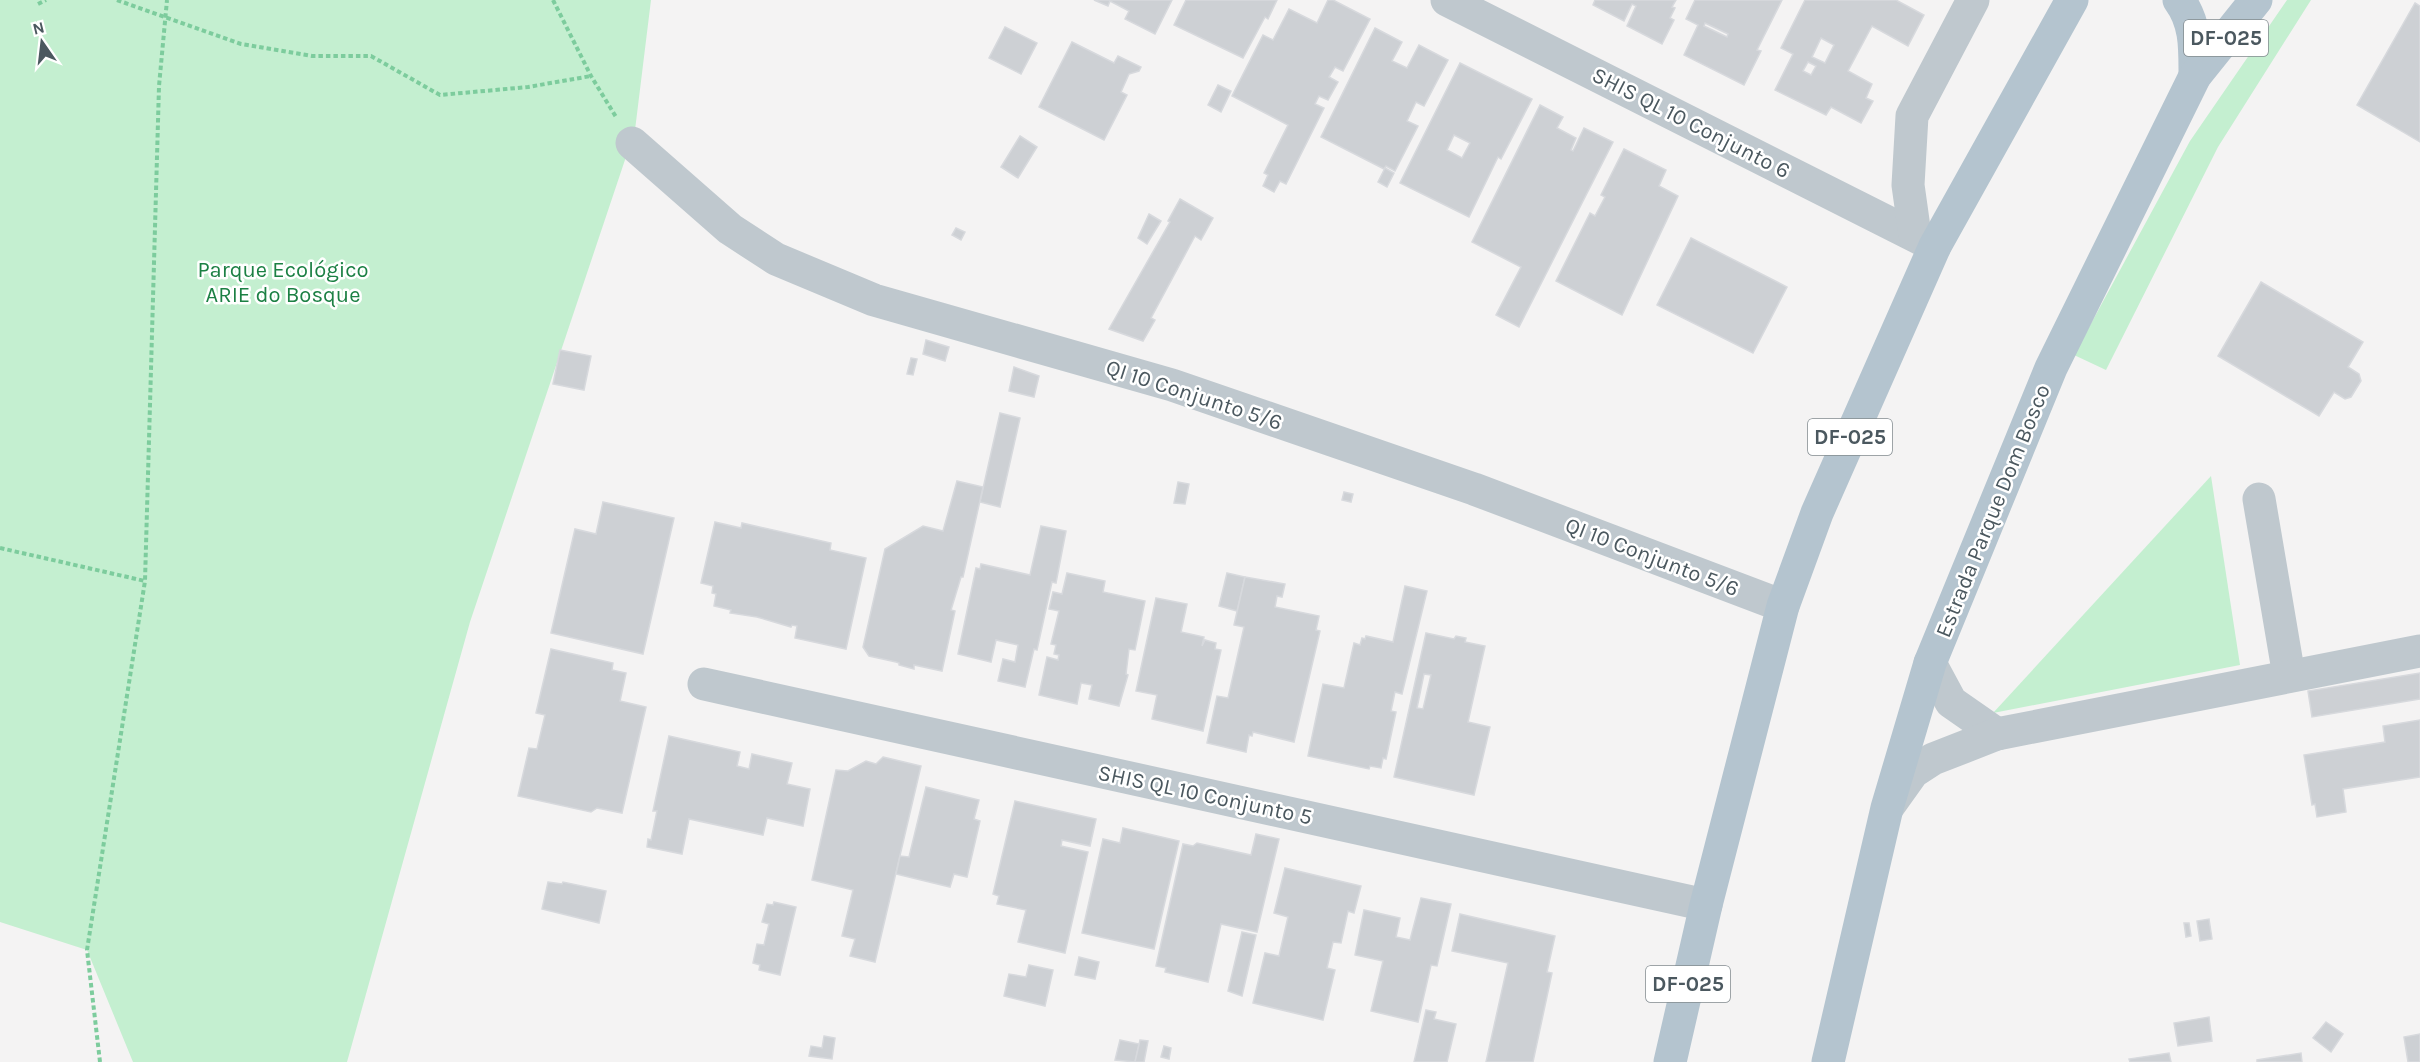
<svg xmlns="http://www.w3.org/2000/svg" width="2420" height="1062" font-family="Karla,sans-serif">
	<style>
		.green { fill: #c4efd0 }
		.building { fill: #cdd0d4; stroke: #d7d9dd; stroke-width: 1.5; fill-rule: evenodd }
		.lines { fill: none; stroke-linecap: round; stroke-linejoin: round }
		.path { stroke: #7dcc9d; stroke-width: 4; stroke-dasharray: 4.5 3; stroke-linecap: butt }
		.minor { stroke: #bfc8ce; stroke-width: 33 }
		.major { stroke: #b4c4cf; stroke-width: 33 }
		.labels { text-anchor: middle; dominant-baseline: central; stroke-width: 5; stroke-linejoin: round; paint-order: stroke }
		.shield { fill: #fff; stroke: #818a8f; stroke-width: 1.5 }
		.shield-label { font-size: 21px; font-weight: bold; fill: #4b585f }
		.street-label { font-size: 22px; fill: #4b585f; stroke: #fff }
		.park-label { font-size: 22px; fill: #1c8044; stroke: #fff }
	</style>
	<rect width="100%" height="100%" fill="#f4f3f3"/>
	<g class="green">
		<polygon points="0,0 651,0 635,130 470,622 347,1062 133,1062 87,950 0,922"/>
		<polygon points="2287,0 2311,0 2218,147 2106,370 2074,355 2190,141"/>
		<polygon points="2211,476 2240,665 1993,713"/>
	</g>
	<g class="building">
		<polygon points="1094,0 1172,0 1155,34 1125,19 1129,11 1110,1 1108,6"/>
		<polygon points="1186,0 1277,0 1268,19 1265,17 1243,58 1174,25"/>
		<polygon points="1328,0 1333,0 1370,19 1343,71 1335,67 1329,77 1338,82 1328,100 1319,96 1315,104 1324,108 1286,184 1280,181 1274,192 1263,186 1268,175 1264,173 1288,125 1232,96 1263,35 1273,40 1289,9 1317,23"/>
		<polygon points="1595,0 1676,0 1672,7 1675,8 1670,18 1674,20 1662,44 1627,26 1636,6 1632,4 1624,21 1593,5"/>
		<path d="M1695,0h87l-25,50 4,1 -17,34 -60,-30 14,-30 -12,-6zM1705,23l23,11 -1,3 -23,-11z"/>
		<path d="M1805,0h91l28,15 -16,31 -36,-20 -24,45 24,13 -6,14 7,3 -12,22 -30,-16 -5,8 -51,-25 18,-36 -12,-6zM1821,38l13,7 -9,18 -13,-6zM1808,62l8,4 -5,9 -8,-4z"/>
		<polygon points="2415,3 2420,6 2420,142 2357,105"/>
		<polygon points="1005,27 1037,43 1021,74 989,58"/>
		<polygon points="1375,28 1402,42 1392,61 1407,68 1419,45 1448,60 1424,106 1416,102 1407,121 1418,126 1395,171 1386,166 1384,169 1321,137"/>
		<polygon points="1072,42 1114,63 1118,56 1141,67 1139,71 1129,74 1121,92 1127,95 1104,140 1039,107"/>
		<path d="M1460,63l72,36 -31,60 -3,-2 -29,60 -69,-34zM1454,135l16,8 -8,15 -15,-8z"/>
		<polygon points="1218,85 1231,91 1221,112 1208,105"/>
		<polygon points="1540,105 1563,117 1557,128 1576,138 1571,150 1573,151 1584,128 1613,142 1519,327 1496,315 1521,267 1472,242"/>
		<polygon points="1020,136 1037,147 1018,178 1001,167"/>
		<polygon points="1624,149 1666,170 1659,186 1678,196 1622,315 1556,281 1590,213 1595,216 1605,197 1601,195"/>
		<polygon points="1385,168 1394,173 1387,187 1378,182"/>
		<polygon points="1180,199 1213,218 1201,240 1195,236 1151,318 1155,320 1143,341 1109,329 1170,222 1168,221"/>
		<polygon points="1149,214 1161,221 1147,244 1138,238"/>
		<polygon points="956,228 965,232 961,240 952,235"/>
		<polygon points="1691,238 1787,287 1753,353 1657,305"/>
		<polygon points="2261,282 2363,342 2348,367 2359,374 2361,381 2351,397 2345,399 2334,392 2319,416 2218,356"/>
		<polygon points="926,340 949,347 945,361 923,354"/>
		<polygon points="560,350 591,356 584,390 553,384"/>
		<polygon points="911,358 917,359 913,375 907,374"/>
		<polygon points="1014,367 1039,376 1034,397 1009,391"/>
		<polygon points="1000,413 1020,418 1000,507 980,502"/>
		<polygon points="957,481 983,487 963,577 961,577 951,610 955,611 942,671 914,665 914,669 899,665 899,663 896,662 869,656 863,647 885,549 923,526 943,531"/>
		<polygon points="1178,482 1189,484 1185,504 1174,503"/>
		<polygon points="1344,492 1353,494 1351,502 1342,500"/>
		<polygon points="603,502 674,518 643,654 551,633 575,529 596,534"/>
		<polygon points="715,522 741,528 742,523 831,543 830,550 866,558 846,649 795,638 797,626 792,625 791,627 757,617 730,613 731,610 714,606 716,594 712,593 713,586 701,583"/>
		<polygon points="1041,526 1066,531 1056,583 1052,582 1037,650 1034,649 1025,687 998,681 1003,659 1015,662 1018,645 996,640 991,662 958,654 976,568 980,569 981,564 1030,575"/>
		<polygon points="1067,573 1105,581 1103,592 1145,601 1135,650 1129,649 1126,674 1128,675 1119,706 1089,699 1092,685 1081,683 1077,704 1039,695 1047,657 1058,660 1059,655 1054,654 1056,645 1051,644 1059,611 1049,609 1053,592 1062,594"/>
		<polygon points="1227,573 1245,577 1237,611 1219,606"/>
		<polygon points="1245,577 1285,584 1282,597 1277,596 1275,607 1319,616 1316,630 1320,631 1294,742 1253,732 1252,736 1249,735 1246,752 1207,743 1217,696 1228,698 1244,627 1234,625"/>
		<polygon points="1405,586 1427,591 1402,694 1395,692 1391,711 1396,712 1386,759 1383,758 1381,768 1370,766 1369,769 1308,756 1323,684 1344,688 1354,643 1360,645 1362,638 1365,639 1366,636 1393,642"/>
		<polygon points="1156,598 1187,604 1181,632 1204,637 1202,646 1205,640 1216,643 1215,649 1221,650 1203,731 1152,719 1157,695 1136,691"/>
		<path d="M1426,633l28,6 2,-3 10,2 -1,4 20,4 -17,76 22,5 -16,68 -80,-18zM1424,674l7,1 -8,34 -6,-1z"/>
		<polygon points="551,649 613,663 612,670 626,673 620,701 646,707 622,813 597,808 591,812 518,796 529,748 537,749 545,715 536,713"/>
		<polygon points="2420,673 2420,699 2312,717 2308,691"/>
		<polygon points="2420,720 2420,777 2343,789 2346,812 2317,817 2315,804 2312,805 2304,755 2385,742 2383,726"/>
		<polygon points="669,736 740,752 737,766 749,769 752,754 792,763 787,784 810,789 803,826 767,818 763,835 689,819 682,854 647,847 648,839 651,840 657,811 653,811"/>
		<polygon points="883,757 921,766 875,962 850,956 855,939 842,936 853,890 812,880 836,770 848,771 866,761 876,764"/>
		<polygon points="926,787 979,800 974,819 980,821 967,877 954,874 950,887 896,874 900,856 909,857"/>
		<polygon points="1015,801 1096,819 1090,846 1062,840 1061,846 1088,852 1065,953 1018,942 1026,910 997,904 999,896 993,894"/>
		<polygon points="1123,828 1179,841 1154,949 1082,933 1103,839 1120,843"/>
		<polygon points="1256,834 1279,839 1257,932 1221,924 1208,982 1165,972 1166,968 1156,966 1183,844 1193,846 1197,843 1251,855"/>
		<polygon points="1285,868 1361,886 1354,913 1348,911 1341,943 1333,942 1327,968 1335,970 1323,1020 1253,1003 1265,953 1279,956 1288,917 1274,913"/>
		<polygon points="548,882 562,884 563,882 606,891 599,923 542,909"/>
		<polygon points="1421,898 1451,904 1437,966 1431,965 1418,1022 1371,1011 1383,961 1355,955 1364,910 1400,918 1396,937 1410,940"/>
		<polygon points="774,902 796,907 780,975 759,970 760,965 753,963 757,944 764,945 769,924 762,922 767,904 773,905"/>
		<polygon points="1460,914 1555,936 1547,972 1552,973 1533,1062 1486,1062 1508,963 1452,951"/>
		<polygon points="2209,919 2212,939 2200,941 2197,921"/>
		<polygon points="2184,923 2189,923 2191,936 2186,937"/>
		<polygon points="1242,932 1256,935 1242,996 1228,991"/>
		<polygon points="1079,957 1099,962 1095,979 1075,975"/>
		<polygon points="1029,965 1053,970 1045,1006 1004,996 1009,974 1026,977"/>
		<polygon points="1426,1010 1436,1012 1434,1019 1456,1024 1447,1062 1414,1062"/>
		<polygon points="2209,1017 2212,1041 2178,1046 2174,1023"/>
		<polygon points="2326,1022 2343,1034 2331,1052 2313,1038"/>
		<polygon points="2420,1034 2420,1062 2408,1062 2404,1037"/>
		<polygon points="824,1036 835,1038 832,1059 809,1056 811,1046 822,1048"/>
		<polygon points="1120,1040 1139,1044 1135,1062 1115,1060"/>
		<polygon points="1140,1040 1148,1041 1144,1062 1135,1062"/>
		<polygon points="1164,1046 1171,1048 1169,1059 1161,1057"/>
		<polygon points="2169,1053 2171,1062 2130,1062 2129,1059"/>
		<polygon points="2301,1053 2302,1062 2257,1062 2257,1060"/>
	</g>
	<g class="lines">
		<g class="path">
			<polyline points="117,0 241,44 312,56 371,56 440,95 528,87 591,76"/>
			<polyline points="553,0 591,76 616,117"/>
			<polyline points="38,4 46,0"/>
			<polyline points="0,548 145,581"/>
			<polyline points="100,1062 87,950 145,581 159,86 167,0"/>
		</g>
		<g class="minor">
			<polyline points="1447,0 1935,246"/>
			<polyline points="632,143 730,229 776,259 874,300 1172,385 1474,489 1783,606"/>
			<polyline points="1915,235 1908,185 1912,116 1973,0"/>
			<polyline points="2259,499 2289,676"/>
			<polyline points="1930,663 1951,702 1997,734"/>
			<polyline points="704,684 1706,905"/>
			<polyline points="1888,807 1913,772 1933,759 1997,734 2420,651"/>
		</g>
		<g class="major">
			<path d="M2179,0c17,23 16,48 16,76"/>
			<polyline points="1670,1062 1706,905 1783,606 1817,513 1935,246 2072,0"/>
			<polyline points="1828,1062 1887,808 1930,663 2051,368 2195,76 2256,0"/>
		</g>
	</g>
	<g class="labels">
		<g class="shield">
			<rect x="2184" y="20" width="84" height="36" rx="4.5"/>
			<rect x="1808" y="419" width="84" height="36" rx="4.5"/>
			<rect x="1646" y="966" width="84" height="36" rx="4.5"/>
		</g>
		<g class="shield-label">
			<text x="2226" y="38">DF-025</text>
			<text x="1850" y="437">DF-025</text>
			<text x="1688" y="984">DF-025</text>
		</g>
		<g class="street-label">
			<text transform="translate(1691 123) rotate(27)">SHIS QL 10 Conjunto 6</text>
			<text transform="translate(1194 395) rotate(18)">QI 10 Conjunto 5/6</text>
			<text transform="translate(1993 511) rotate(-68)">Estrada Parque Dom Bosco</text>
			<text transform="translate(1652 557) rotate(21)">QI 10 Conjunto 5/6</text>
			<text transform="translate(1205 795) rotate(12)">SHIS QL 10 Conjunto 5</text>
		</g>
		<g class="park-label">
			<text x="283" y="270">Parque Ecológico<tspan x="283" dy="25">ARIE do Bosque</tspan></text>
		</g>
	</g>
	<g transform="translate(42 42) rotate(346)" stroke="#ffffff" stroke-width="4.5" paint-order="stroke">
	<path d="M0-4.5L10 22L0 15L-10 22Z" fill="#4b585f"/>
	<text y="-9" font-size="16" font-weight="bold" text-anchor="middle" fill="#4b585f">N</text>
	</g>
</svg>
